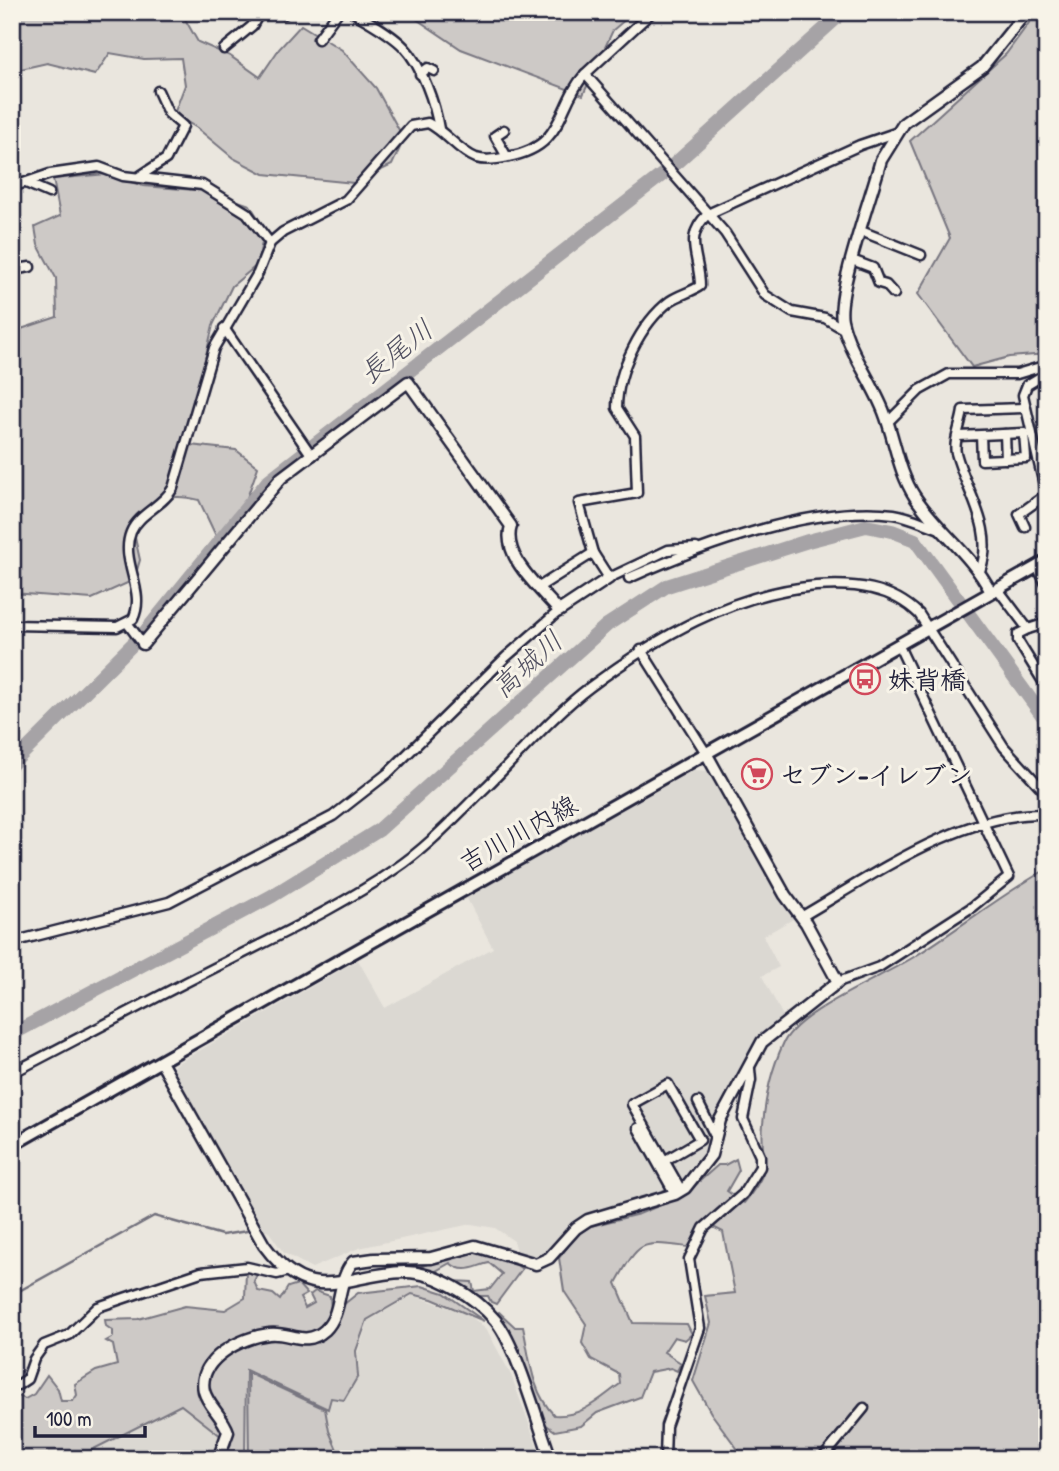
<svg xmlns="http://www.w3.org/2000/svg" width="1059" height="1471" font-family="'Patrick Hand','Klee One',sans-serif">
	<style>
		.built { fill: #dbd8d2 }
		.green { fill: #cdc9c6; stroke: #787680; stroke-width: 2 }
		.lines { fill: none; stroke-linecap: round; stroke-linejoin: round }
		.stream { stroke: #716f7b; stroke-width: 2.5 }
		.river { stroke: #a6a3a6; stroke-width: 14 }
		.minor-casing { stroke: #22223b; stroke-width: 13 }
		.tertiary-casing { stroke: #22223b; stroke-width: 15 }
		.secondary-casing { stroke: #22223b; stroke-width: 16 }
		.minor { stroke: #f7f3e8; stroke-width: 8 }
		.tertiary { stroke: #f7f3e8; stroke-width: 10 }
		.secondary { stroke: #f7f3e8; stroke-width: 10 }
		.labels { text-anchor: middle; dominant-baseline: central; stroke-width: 6; stroke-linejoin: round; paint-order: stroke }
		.poi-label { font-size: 26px; font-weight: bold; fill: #22223b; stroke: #f7f3e8; text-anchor: start }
		.street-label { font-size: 26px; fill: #22223b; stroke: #f7f3e8 }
		.water-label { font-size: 28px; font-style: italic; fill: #504f60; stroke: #f7f3e8 }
	</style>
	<rect width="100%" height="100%" fill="#eae6de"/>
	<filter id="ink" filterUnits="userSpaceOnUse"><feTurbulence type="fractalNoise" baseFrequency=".0143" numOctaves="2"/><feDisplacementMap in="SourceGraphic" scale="14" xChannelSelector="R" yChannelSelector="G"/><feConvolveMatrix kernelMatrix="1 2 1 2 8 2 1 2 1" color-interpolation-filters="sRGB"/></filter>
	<g filter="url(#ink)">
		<g class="built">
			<polygon points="694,770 709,771 786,905 797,917 763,936 779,967 762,976 784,1018 755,1044 715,1122 707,1155 686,1178 669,1190 606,1207 579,1219 548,1254 540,1258 518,1254 514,1241 495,1228 471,1224 359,1248 312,1268 284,1253 269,1232 263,1230 173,1070 174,1065 358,960 385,1008 493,948 466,897"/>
			<polygon points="413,1295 469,1315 487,1330 511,1375 542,1459 247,1459 247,1371 329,1410 332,1399 344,1401 359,1376 358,1352 368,1321"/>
			<polygon points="181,1405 223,1435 212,1459 74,1459"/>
		</g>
		<g class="green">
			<polygon points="12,12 181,12 198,42 230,56 260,77 279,49 301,25 342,50 376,88 404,139 392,165 354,183 264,174 233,158 197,128 174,114 185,85 181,58 144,59 110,53 95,75 47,63 12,71"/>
			<polygon points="406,12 634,12 613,30 583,95 461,49"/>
			<polygon points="1037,12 1047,12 1047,354 1009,357 972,367 918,294 950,238 910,141 1006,54"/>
			<path d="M107,174l36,12 66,5 41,14 15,24 -8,36 -25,21 -19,39 -16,69 -7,51 46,5 22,17 -15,42 -27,27 -17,-36c-34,-9 -48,1 -66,29l7,31 -6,20 -42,19 -80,-6v-261l45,-15 -1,-39 -18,-33 -3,-18 25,-11 -7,-37z"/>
			<path d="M1047,869v590h-302l-34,-46 -18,-32 18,-58 -6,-27 30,-3 -12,-61 -18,-9 -17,24c-48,-6 -48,-7 -72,36l17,40 54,1 5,10 -7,6 -11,-3 -10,15 17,11 -4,8 -6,-3 -21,4 -10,25 -43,16 -16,13 -26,5 -10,-7 -38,-96 -11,-14 3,-2 16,15h8c7,31 8,64 31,88 28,2 44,-15 66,-31l-1,-10 -28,-15 -9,-16 4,-19 -22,-33 -5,-33 18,-23 14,-9 48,-12 44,-18 35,-31h7l11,-6 3,11 -12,21 17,12c33,-42 15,-35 19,-79 3,-30 8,-54 21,-82 16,-32 101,-66 133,-87 44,-28 84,-60 130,-86z"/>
			<path d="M472,1250l37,9 13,10 -26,35 -5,-2 -3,-6h-12l-22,-12v-3l18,1 2,9 16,-2 12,-15 -13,-11c-14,3 -25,12 -39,0l-16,9 -15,-5z"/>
			<polygon points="252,1270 258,1273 254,1281 258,1291 273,1294 280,1300 288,1287 298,1284 307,1294 300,1298 305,1308 314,1303 310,1295 315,1291 330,1296 331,1310 338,1319 343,1305 358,1293 422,1286 444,1293 484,1321 432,1299 412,1294 367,1320 356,1351 358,1376 344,1400 331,1398 328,1409 246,1370 245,1459 223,1459 231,1444 181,1405 74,1459 12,1459 12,1393 25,1399 34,1394 47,1375 58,1389 61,1401 73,1401 77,1395 75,1384 96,1371 117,1365 113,1345 106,1341 113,1337 113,1331 106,1326 105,1320 138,1319 185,1306 225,1310 245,1298 246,1271"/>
			<polygon points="248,1373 325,1409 329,1431 341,1459 249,1459"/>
		</g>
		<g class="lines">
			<polyline class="stream" points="12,1295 154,1216 222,1235 247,1231"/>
			<g class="river">
				<polyline points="12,764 146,631 269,480 667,171 843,12"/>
				<polyline points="12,1034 272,896 379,830 607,625 667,586 808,541 866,526 892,531 915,540 1047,722"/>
			</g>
			<g class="minor-casing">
				<g id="minor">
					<polyline points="281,12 284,14"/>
					<path d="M353,12c16,10 38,21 51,35 18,19 31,57 35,82"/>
					<polyline points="318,39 338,12"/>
					<polyline points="224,49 252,26 260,12"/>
					<polyline points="420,74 428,68 434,71"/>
					<polyline points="585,74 725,233 765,295 792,312 825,318 845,330"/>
					<polyline points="504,130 495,136 507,157"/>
					<polyline points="140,176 166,159 183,126 168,113 158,91"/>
					<polyline points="26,183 49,193"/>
					<polyline points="12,187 50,174 99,167 123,176 202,185 247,213 270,243"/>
					<polyline points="861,231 921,255"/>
					<polyline points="852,260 873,268 879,283 886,285 894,294"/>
					<polyline points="12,270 30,267"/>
					<polyline points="224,328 312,456"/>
					<polyline points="1047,373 1027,385 1023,395 1047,498"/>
					<polyline points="888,422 920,390 949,374 1017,374 1047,365"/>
					<polyline points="1005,434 1006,459"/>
					<polyline points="959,436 1024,433 1026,458 982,460 981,435"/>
					<polyline points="1025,527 1019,514 1047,494"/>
					<path d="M696,548l-28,2 -59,28 -16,-25 -14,-50 58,-10 -2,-57 -18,-28c0,-37 24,-85 53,-107 9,-6 21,-9 30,-15 0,-30 -18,-48 8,-72l152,-69 38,-13"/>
					<polyline points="1037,566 1047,586"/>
					<path d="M980,571c16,-42 -14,-79 -24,-118 -3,-12 6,-31 7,-43l61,-2"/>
					<path d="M629,578c72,-32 184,-74 265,-64 15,2 31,10 46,15"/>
					<polyline points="539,587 593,553"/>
					<polyline points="997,588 1028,629 1018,634 1018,641 1047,688"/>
					<polyline points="128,624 143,644"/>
					<path d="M12,625l105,2 16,-8c14,-28 -14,-58 -2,-87 8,-19 32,-26 42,-44l41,-140 44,-75 12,-30 13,-11 63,-32 65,-74 17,-3c18,9 30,28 48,35 9,3 23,1 32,-1 58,-11 48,-50 77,-83l67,-62"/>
					<polyline points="1028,629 1047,623"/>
					<polyline points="641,650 706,753"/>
					<path d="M801,917c71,-41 161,-106 246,-103"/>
					<polyline points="12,942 169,902 333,816 388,773 506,657 559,611"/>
					<polyline points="838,982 879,967 972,907 1009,877 898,644"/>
					<path d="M12,1073c71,-37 142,-75 214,-111 57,-29 115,-56 169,-93 34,-23 61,-53 91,-82 32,-31 69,-74 104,-100 66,-49 142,-94 226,-101 39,-3 75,1 103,28l85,133 43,47"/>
					<polyline points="698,1102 716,1138"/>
					<polyline points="638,1128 675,1194"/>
					<polyline points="664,1161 700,1140 668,1084 632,1104 681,1190"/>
					<polyline points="12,1384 18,1385 27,1379 34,1359 44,1345 69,1335 98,1307 201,1272 247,1267 277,1274 289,1271"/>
					<polyline points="665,1459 666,1426 700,1328 689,1259 704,1228 743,1194 760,1167 760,1156 743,1119 751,1080 750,1069"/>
					<polyline points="822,1459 864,1408"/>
				</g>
			</g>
			<g class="tertiary-casing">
				<g id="tertiary">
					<path d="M991,592c-21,-40 -52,-59 -76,-95 -17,-26 -20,-57 -31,-85 -12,-31 -35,-60 -42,-92 -6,-27 30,-126 39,-160l23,-37 78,-56 44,-55"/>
					<path d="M143,644l138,-166 127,-96 103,144c-10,31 30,63 48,85l50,-33"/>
					<path d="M161,1062l103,183c47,64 80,29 140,27 31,-1 72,25 92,49 21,26 42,103 55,138"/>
					<path d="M218,1459l10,-27c-5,-16 -20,-26 -24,-41 -7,-32 38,-54 65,-57 21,-3 36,14 56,-4 18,-17 11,-48 28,-68l21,-3 57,-1 44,-12 61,18 13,-6 27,-30 12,-8 87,-26 10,-6 26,-33 9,-35 42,-78 76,-60 -32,-59 -21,-28 -79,-142"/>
				</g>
			</g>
			<g class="secondary-casing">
				<polyline id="secondary" points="12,1145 1047,561"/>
			</g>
			<use href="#minor" class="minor"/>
			<use href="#tertiary" class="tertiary"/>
			<use href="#secondary" class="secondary"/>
		</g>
	</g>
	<defs>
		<g id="bus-ring" transform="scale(1.575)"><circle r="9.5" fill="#f7f3e8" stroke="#d1495b" stroke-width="1.5"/><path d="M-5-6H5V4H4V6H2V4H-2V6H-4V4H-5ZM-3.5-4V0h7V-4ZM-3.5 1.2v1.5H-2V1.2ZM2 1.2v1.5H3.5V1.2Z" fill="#d1495b"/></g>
		<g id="supermarket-ring" transform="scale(1.575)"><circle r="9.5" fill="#f7f3e8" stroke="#d1495b" stroke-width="1.5"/><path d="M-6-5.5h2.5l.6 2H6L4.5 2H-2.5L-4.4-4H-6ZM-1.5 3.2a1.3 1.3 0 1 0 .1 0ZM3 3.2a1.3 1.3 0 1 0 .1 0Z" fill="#d1495b"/></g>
	</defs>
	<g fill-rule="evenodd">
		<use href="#bus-ring" x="865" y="679"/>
		<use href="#supermarket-ring" x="757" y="774"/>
	</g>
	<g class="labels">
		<g class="poi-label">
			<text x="888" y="679">妹背橋</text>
			<text x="780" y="774">セブン-イレブン</text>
		</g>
		<g class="street-label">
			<text transform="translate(518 833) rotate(-29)">吉川川内線</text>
		</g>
		<g class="water-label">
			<text transform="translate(396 351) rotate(-38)">長尾川</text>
			<text transform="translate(527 664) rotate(-42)">高城川</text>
		</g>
	</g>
	<rect width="1059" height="1471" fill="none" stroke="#f7f3e8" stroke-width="42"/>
	<rect x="21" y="21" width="1017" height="1429" fill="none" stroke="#22223b" stroke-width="2.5" filter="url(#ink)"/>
	<path d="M35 1426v10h110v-10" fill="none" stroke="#22223b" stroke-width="3.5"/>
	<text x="46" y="1426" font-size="21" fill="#22223b" stroke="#f7f3e8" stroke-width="5" paint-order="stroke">100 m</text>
</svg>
